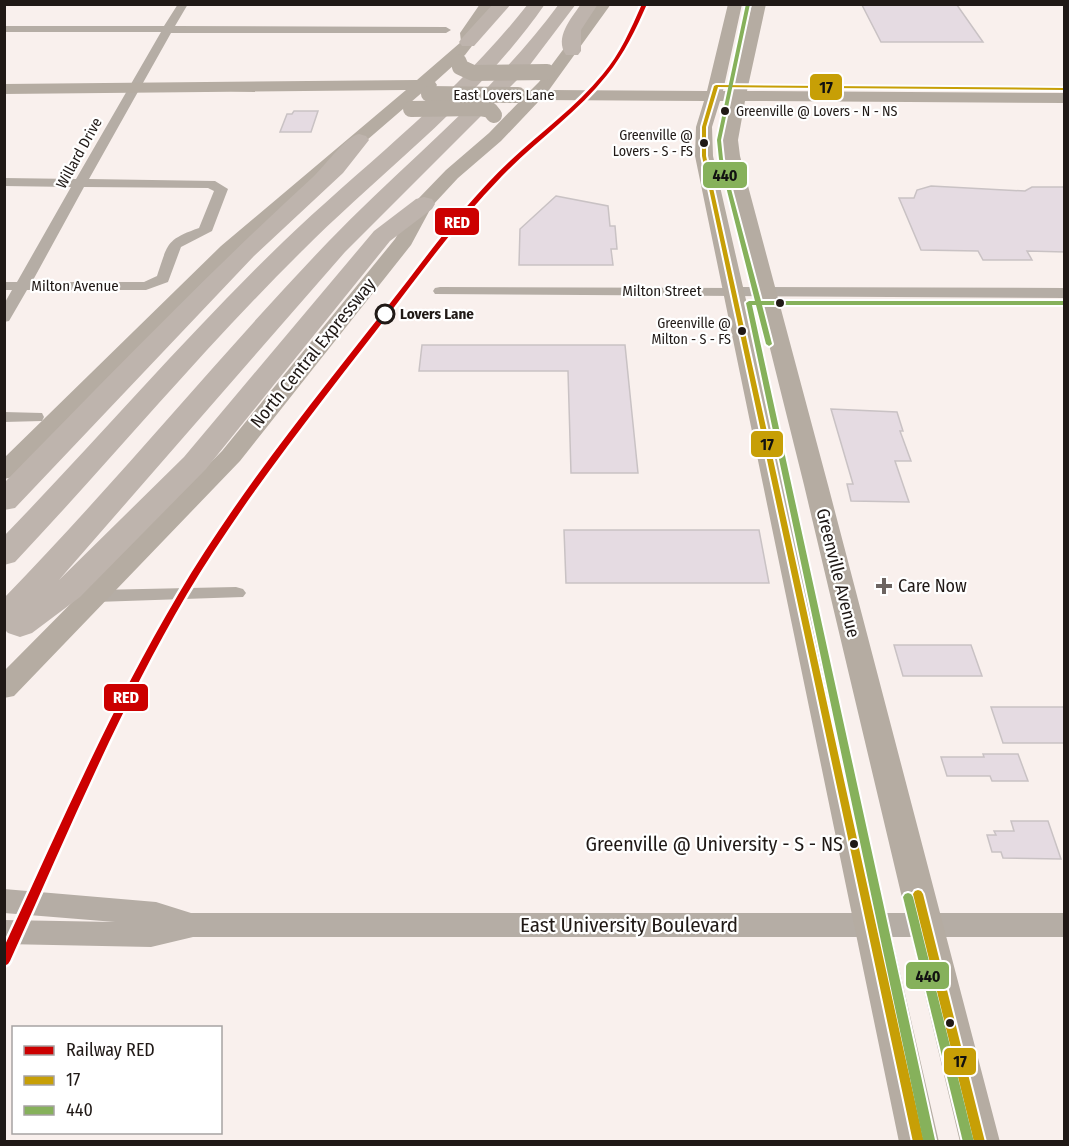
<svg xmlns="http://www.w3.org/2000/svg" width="1069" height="1146" font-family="'Fira Sans Condensed',sans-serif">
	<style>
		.building { fill: #e5dbe2; stroke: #c9c2c4; stroke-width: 1.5 }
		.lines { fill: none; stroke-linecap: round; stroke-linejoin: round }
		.minor { fill: #b5ada5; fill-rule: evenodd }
		.tertiary { fill: #b5ada5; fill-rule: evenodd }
		.secondary { fill: #b5aca2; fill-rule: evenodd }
		.motorway { fill: #beb4ad; fill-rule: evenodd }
		.secondary-bridge { stroke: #b5aca2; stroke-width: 16 }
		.bus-1-casing { stroke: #fff; stroke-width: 4 }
		.bus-2-casing { stroke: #fff; stroke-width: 4 }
		.bus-1 { fill: #c79f06; fill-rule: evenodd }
		.bus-2 { fill: #86b15b; fill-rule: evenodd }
		.rail-1-casing { stroke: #fff; stroke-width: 5 }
		.rail-1 { fill: #c00; fill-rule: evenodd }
		.bus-dot { fill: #201916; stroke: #fff; stroke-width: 2 }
		.stop-dot { fill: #fff; stroke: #201916; stroke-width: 3 }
		.poi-dot { fill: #6c6461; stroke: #fff; stroke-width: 2 }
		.labels { text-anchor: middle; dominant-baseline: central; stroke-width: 4.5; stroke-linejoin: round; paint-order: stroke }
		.far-bus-label { font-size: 14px; fill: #201916; stroke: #fff; text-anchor: end }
		.far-street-label { font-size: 15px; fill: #201916; stroke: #fff }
		.far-stop-label { font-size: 15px; font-weight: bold; fill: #201916; stroke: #fff; text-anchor: start }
		.street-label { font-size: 18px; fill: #201916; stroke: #fff }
		.poi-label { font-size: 18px; fill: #201916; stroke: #fff; text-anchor: start }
		.near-bus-label { font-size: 20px; fill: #201916; stroke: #fff; text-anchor: end }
		.near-street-label { font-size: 21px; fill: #201916; stroke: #fff }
		.line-badge { stroke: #fff; stroke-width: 2 }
		.badge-label { font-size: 16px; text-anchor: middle; font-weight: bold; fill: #fff }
		.pale-badge-label { font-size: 16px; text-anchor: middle; font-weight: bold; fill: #111 }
	</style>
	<rect width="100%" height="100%" fill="#f9f0ed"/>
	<g class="building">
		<polygon points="862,5 957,5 983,42 881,42"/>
		<polygon points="294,111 318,111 311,132 280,132 287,114 292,114"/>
		<polygon points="931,186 1025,191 1032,187 1065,187 1065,252 1027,251 1032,260 983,260 978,251 921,250 899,198 914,198 917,190"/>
		<polygon points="556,196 608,206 610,226 615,226 617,249 611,249 613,265 519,265 520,229"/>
		<polygon points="422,345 625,345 638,473 571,473 568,371 419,371"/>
		<polygon points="831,409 897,412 903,431 900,431 911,461 895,461 909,502 851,501 847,484 853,484"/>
		<polygon points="564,530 759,530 769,583 566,583"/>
		<polygon points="894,645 971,645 982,676 903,676"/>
		<polygon points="991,707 1065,707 1065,743 1003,743"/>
		<polygon points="983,754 1018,754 1028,781 992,781 990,776 947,776 941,757 984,757"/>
		<polygon points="1011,821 1048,821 1061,859 1003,858 1001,852 992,852 987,835 996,835 994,831 1014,831"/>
	</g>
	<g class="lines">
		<g class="minor">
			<path d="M178,4h10l-13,22 271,1 5,3 -5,3h-275l-82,146 126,2 13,8 -16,42 -31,16 -13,35 -22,8h-119l-18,31 -5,1v-18l8,-14h-8v-8h13l54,-95 -67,-1v-8l72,1 85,-147h-157v-6h160zM84,187l124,1 6,3 -15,37c-34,12 -31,16 -42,48l-13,6h-112z"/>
			<polygon points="440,287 736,288 743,292 736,296 435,294 433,291 435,288"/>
			<polygon points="4,412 42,413 44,417 42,421 4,422"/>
			<polygon points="236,587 243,589 246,593 243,597 96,602 89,600 86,596 89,592 96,590"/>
		</g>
		<g class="tertiary">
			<polygon points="736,287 1064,288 1064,298 730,296 727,292 730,288"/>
			<polygon points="4,889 156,902 191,913 1064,913 1064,937 193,937 151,947 4,944 4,920 115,922 4,913"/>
		</g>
		<g class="secondary">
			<polygon points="480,4 494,4 474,33 475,42 465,55 435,82 437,85 435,88 425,90 235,254 13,477 4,479 4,458 221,246 406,90 4,94 4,84 417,80 461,42 460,33"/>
			<polygon points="597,4 611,4 549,90 707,91 728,4 742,4 723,91 731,91 752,4 766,4 747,91 1064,93 1064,103 745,101 738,140 740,156 828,485 1000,1142 960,1142 804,485 722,156 720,140 728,101 720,101 712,127 713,156 939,1142 899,1142 695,156 696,127 704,101 540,100 501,141 458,178 432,206 411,245 240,461 14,696 4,698 4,671 222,451 395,239 417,200 446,170 489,133 522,99 517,95 519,92 531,90 539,82"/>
		</g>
		<g class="motorway">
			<polygon points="493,4 511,4 474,46 462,46 459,42 462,38"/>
			<path d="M528,4h17c-67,97 -162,166 -244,248 -100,99 -190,208 -286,310l-11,3v-29c94,-97 182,-200 279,-294 83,-79 174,-147 245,-238z"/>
			<path d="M559,4h17l-53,70 -178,178 -286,328 125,-123 190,-226 42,-32 8,-2 8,2 3,5 -3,5 -42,32 -184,228 -126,128 -48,36 -12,4 -12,-4 -4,-4v-31c112,-115 213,-240 324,-356 77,-80 165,-148 231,-238z"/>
			<path d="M581,4h17l-17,26v21l-3,4h-12c-12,-18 5,-36 15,-51z"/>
			<path d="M359,134l7,2 3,4 -26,33 -89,83 -239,252 -11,2v-27c102,-104 202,-208 309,-306 12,-11 32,-40 46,-43z"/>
		</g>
		<g class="secondary-bridge">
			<polyline points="459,62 460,67 473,73 547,72"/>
			<polyline points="429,94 518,95"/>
			<polyline points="411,109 479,108 490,110 494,115"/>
		</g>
		<g class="bus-1-casing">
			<g id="bus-1">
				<polygon points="716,85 1064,88 1064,90 718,87 706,127 706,156 924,1142 913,1142 702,156 702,127 714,86"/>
				<polygon points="918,890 921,891 923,894 985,1142 974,1142 913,894 915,891"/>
			</g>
		</g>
		<g class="bus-2-casing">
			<g id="bus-2">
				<polygon points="746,4 750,4 721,140 723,159 761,301 1064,301 1064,305 762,305 772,344 769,346 766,344 756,305 752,305 935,1140 934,1142 924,1142 923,1140 746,303 749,301 755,301 719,159 717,140"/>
				<polygon points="908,893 911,894 913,897 974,1142 963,1142 903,897 905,894"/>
			</g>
		</g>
		<use href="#bus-1" class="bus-1"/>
		<use href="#bus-2" class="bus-2"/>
		<g class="rail-1-casing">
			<path id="rail-1" d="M642,4h5c-11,25 -23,50 -40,71 -30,38 -71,66 -105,101 -39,40 -73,85 -107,130 -72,94 -147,186 -208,288 -69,117 -121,243 -177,367l-2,3 -4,2v-19c55,-119 107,-239 174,-352 66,-112 151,-213 231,-316 31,-41 63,-82 101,-118 31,-29 66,-54 93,-87 17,-20 28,-45 39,-70z"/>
		</g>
		<use href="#rail-1" class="rail-1"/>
	</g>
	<g class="bus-dot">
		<circle cx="725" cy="111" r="5"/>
		<circle cx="704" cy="143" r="5"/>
		<circle cx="780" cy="303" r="5"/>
		<circle cx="742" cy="331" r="5"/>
		<circle cx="854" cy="844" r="5"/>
		<circle cx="950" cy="1023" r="5"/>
	</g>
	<circle class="stop-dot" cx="385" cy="314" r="9"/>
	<path class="poi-dot" d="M881 577h6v6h6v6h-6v6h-6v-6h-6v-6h6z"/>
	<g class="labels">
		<g class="far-bus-label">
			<text x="736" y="111" text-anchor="start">Greenville @ Lovers - N - NS</text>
			<text x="693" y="135">Greenville @<tspan x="693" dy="16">Lovers - S - FS</tspan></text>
			<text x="731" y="323">Greenville @<tspan x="731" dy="16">Milton - S - FS</tspan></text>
		</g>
		<g class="far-street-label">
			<text x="504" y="95">East Lovers Lane</text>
			<text transform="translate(79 153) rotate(-61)">Willard Drive</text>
			<text x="75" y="286">Milton Avenue</text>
			<text x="662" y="291">Milton Street</text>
		</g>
		<g class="far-stop-label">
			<text x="400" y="314">Lovers Lane</text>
		</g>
		<g class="street-label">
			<text transform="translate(313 353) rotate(-51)">North Central Expressway</text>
			<text transform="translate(838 573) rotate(76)">Greenville Avenue</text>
		</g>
		<g class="poi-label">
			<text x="898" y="586">Care Now</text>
		</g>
		<g class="near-bus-label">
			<text x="843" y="844">Greenville @ University - S - NS</text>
		</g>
		<g class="near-street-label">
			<text x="629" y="925">East University Boulevard</text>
		</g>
	</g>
	<g class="line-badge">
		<rect x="809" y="73" width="34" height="28" rx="6" fill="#c79f06"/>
		<rect x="702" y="161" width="46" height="28" rx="6" fill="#86b15b"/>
		<rect x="434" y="207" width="46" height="29" rx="6" fill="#c00"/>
		<rect x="750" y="430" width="34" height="28" rx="6" fill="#c79f06"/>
		<rect x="103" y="683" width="46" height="29" rx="6" fill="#c00"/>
		<rect x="905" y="961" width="45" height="29" rx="6" fill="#86b15b"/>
		<rect x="943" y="1047" width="34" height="29" rx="6" fill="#c79f06"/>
	</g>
	<g class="badge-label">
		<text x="457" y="228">RED</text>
		<text x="126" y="703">RED</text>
	</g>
	<g class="pale-badge-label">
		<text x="826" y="93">17</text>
		<text x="725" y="181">440</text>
		<text x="767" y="450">17</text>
		<text x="928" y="982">440</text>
		<text x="960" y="1067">17</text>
	</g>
	<rect width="1069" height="1146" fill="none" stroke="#201916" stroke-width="12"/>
	<rect x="12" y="1026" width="210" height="108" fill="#ffffff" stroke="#a6a3a2" stroke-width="1.5"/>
	<rect x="24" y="1046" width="30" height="9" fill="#cc0000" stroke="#a6a3a2" stroke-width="1.5"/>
	<text x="66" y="1056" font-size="18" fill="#201916">Railway RED</text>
	<rect x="24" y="1076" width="30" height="9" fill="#c79f06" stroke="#a6a3a2" stroke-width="1.5"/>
	<text x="66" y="1086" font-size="18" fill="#201916">17</text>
	<rect x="24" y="1106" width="30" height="9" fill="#86b15b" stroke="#a6a3a2" stroke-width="1.5"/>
	<text x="66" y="1116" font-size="18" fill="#201916">440</text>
</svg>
